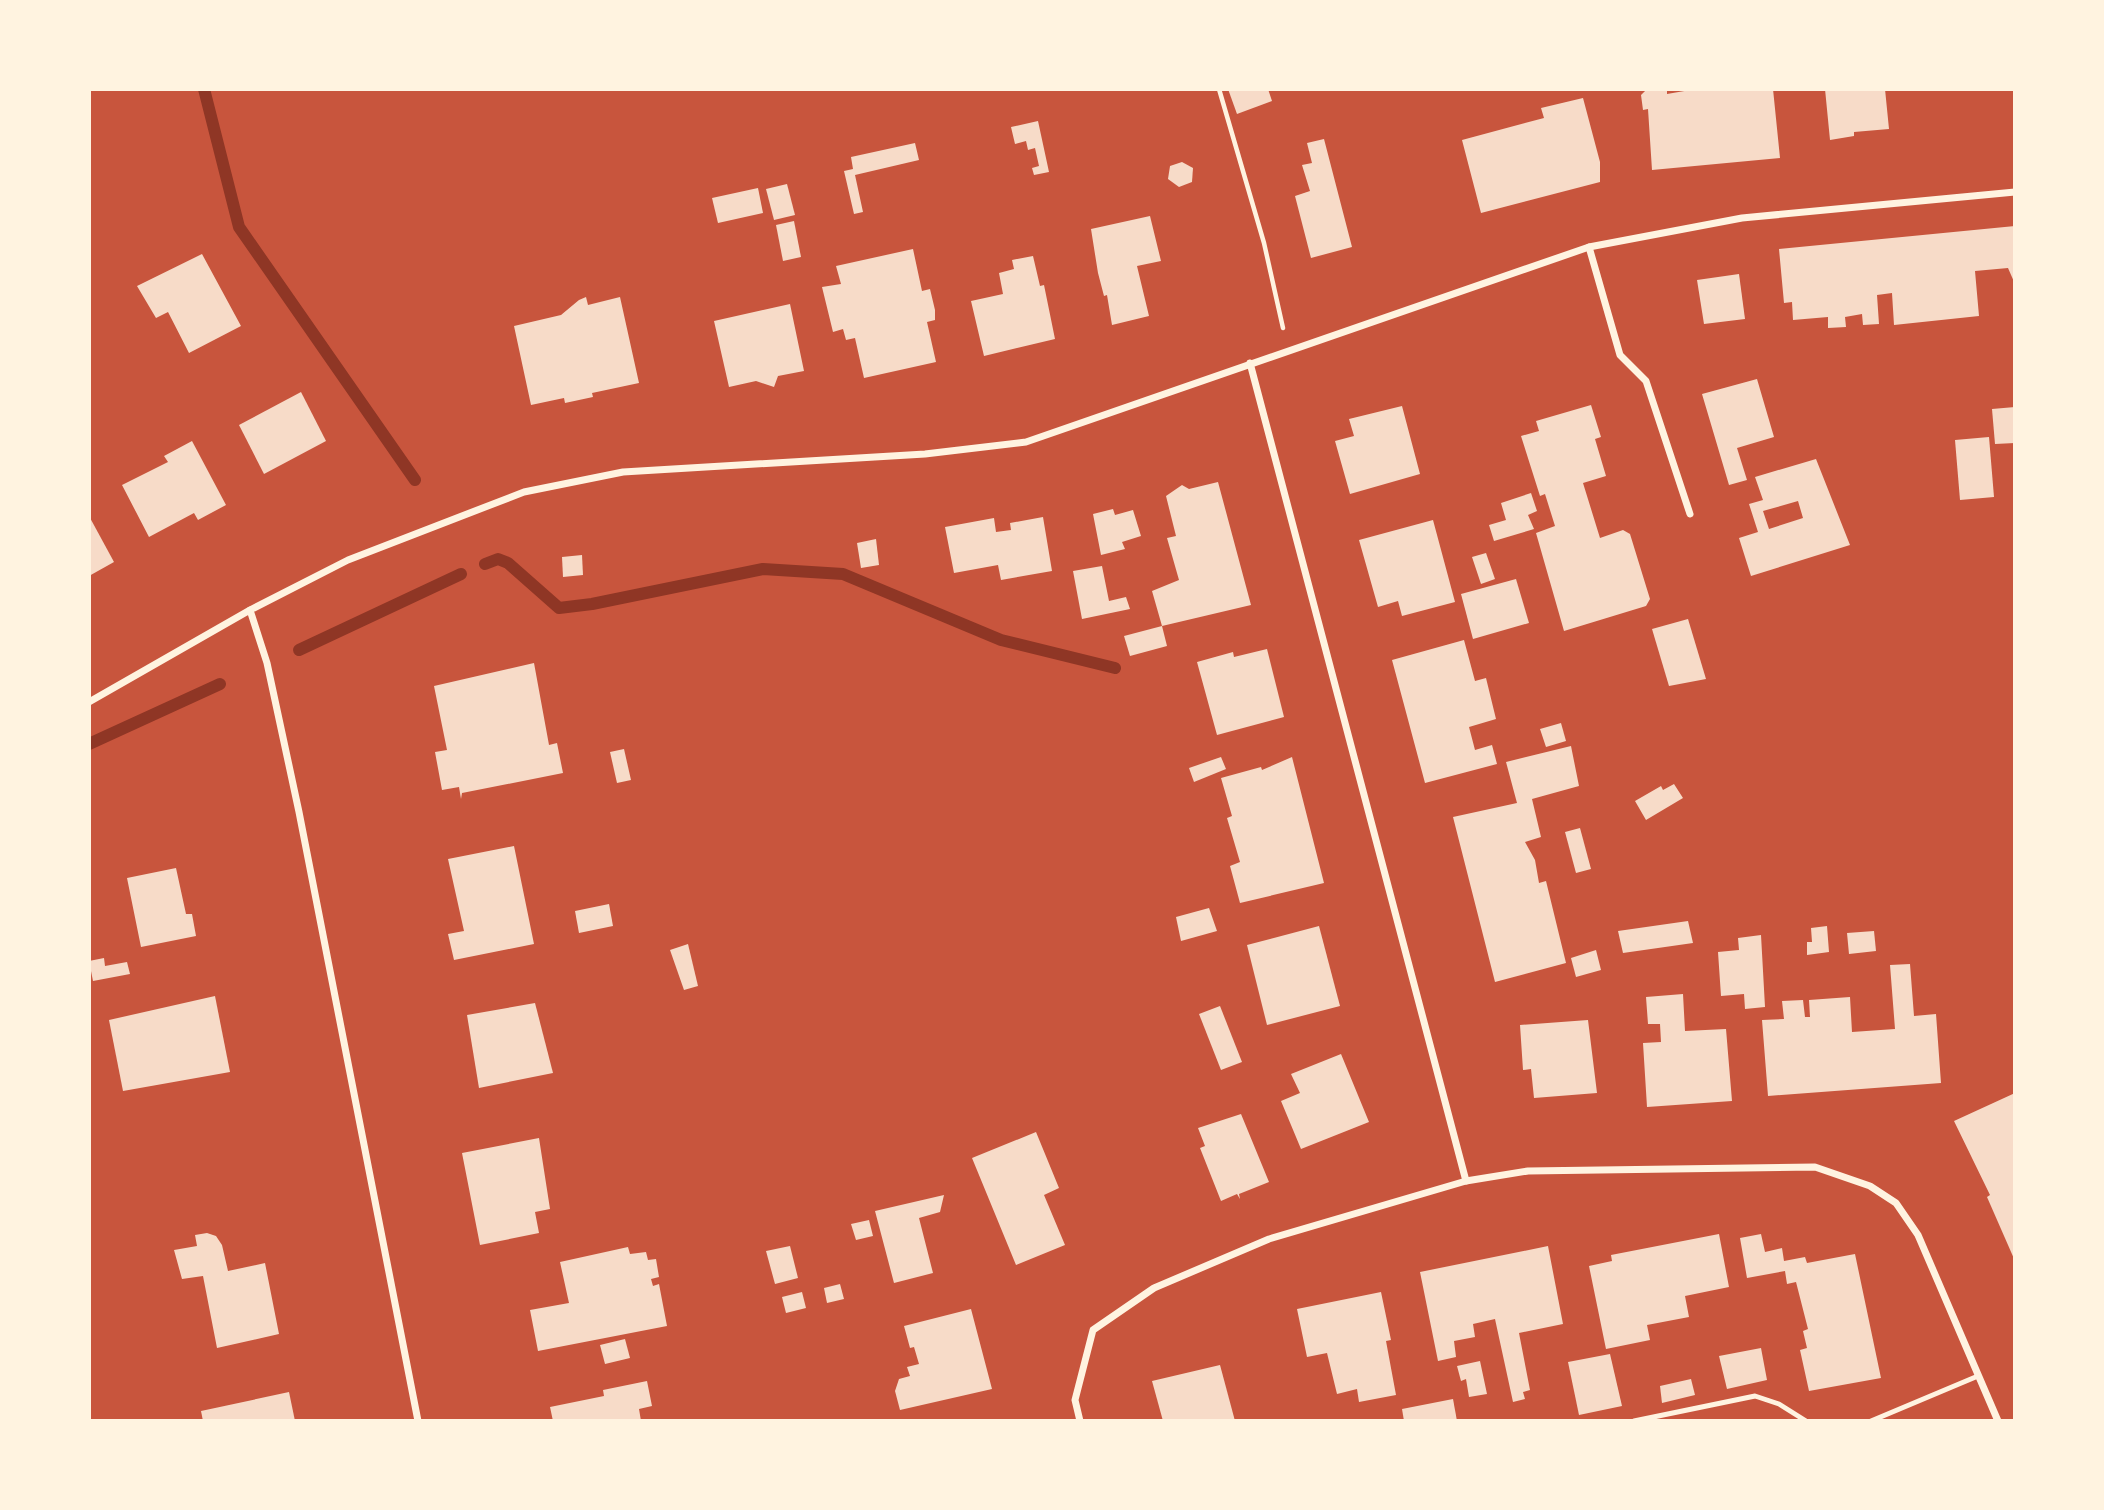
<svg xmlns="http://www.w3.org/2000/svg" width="2104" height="1510" font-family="'Source Sans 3',sans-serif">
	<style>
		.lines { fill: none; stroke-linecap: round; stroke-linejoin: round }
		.stream { stroke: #8f3625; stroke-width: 12 }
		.building { fill: #f7dbc8; fill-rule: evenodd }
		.path { stroke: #fff3e0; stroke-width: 4.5 }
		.service { stroke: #fff3e0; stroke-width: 5 }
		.minor { stroke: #fff3e0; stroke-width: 7 }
	</style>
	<rect width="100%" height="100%" fill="#c8553d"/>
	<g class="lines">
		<g class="stream">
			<polyline points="204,89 239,227 415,480"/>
			<polyline points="485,564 498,559 508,563 559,608 592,604 763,569 843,574 1001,640 1115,668"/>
			<polyline points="299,650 461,574"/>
			<polyline points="89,744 220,684"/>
		</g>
	</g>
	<g class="building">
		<polygon points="1228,89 1268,89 1272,101 1237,114"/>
		<polygon points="1647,89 1667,89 1667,94 1696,89 1773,89 1780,158 1652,170 1648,109 1643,110 1641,95"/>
		<polygon points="1825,89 1885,89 1889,129 1854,132 1854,136 1830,140"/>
		<polygon points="1583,98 1600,162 1600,182 1481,213 1462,140 1544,118 1541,108"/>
		<polygon points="1038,121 1049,172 1034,175 1032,168 1039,166 1035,148 1028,150 1026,141 1015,144 1011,127"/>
		<polygon points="1324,139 1352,247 1311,258 1295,196 1310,191 1302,165 1312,163 1307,143"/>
		<polygon points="915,143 919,160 855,175 863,212 854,214 844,171 853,169 851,157"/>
		<polygon points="1182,162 1193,168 1192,182 1179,187 1168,179 1170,166"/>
		<polygon points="787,184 795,215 774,220 766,189"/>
		<polygon points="758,188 763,213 718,223 712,198"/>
		<polygon points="1150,216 1161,261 1137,266 1149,316 1112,325 1107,295 1104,296 1098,273 1091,229"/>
		<polygon points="794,221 801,257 783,261 776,225"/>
		<polygon points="2015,226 2015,284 2008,268 1975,271 1979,316 1894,325 1892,293 1877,295 1879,324 1863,325 1862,314 1845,317 1846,327 1828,328 1828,317 1793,320 1792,302 1784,303 1779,249"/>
		<polygon points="913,249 922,291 930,289 935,310 935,320 927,322 936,362 864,378 855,338 846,340 843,329 833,332 822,287 841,284 836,266"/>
		<polygon points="202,254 241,326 189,353 168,312 156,318 137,286"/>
		<polygon points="1033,256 1040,286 1044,285 1055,339 984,356 971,301 1003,294 999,273 1014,269 1012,260"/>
		<polygon points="1739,274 1745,319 1704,324 1697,280"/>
		<polygon points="586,297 588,305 620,297 639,383 592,393 593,397 565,403 564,398 531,405 514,326 561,315 579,300"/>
		<polygon points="790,304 804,371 778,376 774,387 756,381 729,387 714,321"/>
		<polygon points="1757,379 1774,437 1737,448 1747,480 1729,485 1702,394"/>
		<polygon points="301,392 326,441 264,474 239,425"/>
		<polygon points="1591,405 1601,437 1595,439 1606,476 1583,483 1600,538 1623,530 1630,534 1650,599 1646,606 1564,631 1536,533 1555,526 1545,494 1540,496 1521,436 1539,431 1536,421"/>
		<polygon points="1402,406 1420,474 1350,494 1335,441 1354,436 1349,419"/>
		<polygon points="2015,407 2015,443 1995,444 1992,409"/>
		<polygon points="1989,437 1994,497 1960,500 1955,440"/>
		<polygon points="192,441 226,505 198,520 194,513 149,537 122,485 168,462 164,456"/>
		<path d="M1816,459l34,86 -99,31 -12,-38 19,-6 -9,-28 14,-4 -8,-23zM1798,501l5,17 -34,11 -6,-18z"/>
		<polygon points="1218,482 1251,605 1162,626 1152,591 1179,580 1167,538 1176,536 1166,496 1182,485 1189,489"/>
		<polygon points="1531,493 1537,511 1528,515 1534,529 1494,541 1489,525 1506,520 1501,503"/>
		<polygon points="1113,509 1115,515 1133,510 1141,536 1122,542 1125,549 1101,555 1093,514"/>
		<polygon points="89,516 114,562 89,576"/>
		<polygon points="1043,517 1052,571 1001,580 998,565 954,573 945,527 994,518 996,532 1011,530 1010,523"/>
		<polygon points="1433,520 1455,602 1402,616 1398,601 1378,607 1359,540"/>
		<polygon points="876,539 879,565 861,568 857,543"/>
		<polygon points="1486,553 1495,579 1481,584 1472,557"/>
		<polygon points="582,555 583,575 563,577 562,557"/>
		<polygon points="1102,566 1109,601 1126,597 1130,609 1082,619 1073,571"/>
		<polygon points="1516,579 1529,623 1473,639 1461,594"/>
		<polygon points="1688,619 1706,679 1669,686 1652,629"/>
		<polygon points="1162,626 1167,646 1130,656 1124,636"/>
		<polygon points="1464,640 1475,681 1486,678 1496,719 1469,727 1475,750 1492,745 1497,764 1425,783 1392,660"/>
		<polygon points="1267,649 1284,717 1217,735 1197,662 1233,652 1234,657"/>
		<polygon points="534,663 549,745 557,743 563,773 462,793 461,799 459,787 442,790 435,752 447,750 434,686"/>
		<polygon points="1561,723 1566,741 1546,747 1540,729"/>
		<polygon points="1571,746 1579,786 1532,799 1541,837 1525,842 1535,860 1539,883 1546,881 1566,963 1495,982 1453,817 1517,803 1506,762"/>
		<polygon points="624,749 631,780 617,783 610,752"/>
		<polygon points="1221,757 1226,769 1194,782 1189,768"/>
		<polygon points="1292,757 1324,883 1240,903 1230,866 1240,862 1227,818 1232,816 1221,778 1261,767 1262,770"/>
		<polygon points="1674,784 1683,798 1646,820 1635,801 1661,786 1663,790"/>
		<polygon points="1580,828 1591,869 1576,873 1565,832"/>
		<polygon points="514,846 534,944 454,960 448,934 464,931 448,859"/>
		<polygon points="176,868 186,914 192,914 196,936 141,947 127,878"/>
		<polygon points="609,904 613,926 579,933 575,911"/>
		<polygon points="1209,908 1217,931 1181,941 1176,917"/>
		<polygon points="1688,921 1693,943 1623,953 1618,931"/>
		<polygon points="1319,926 1340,1006 1267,1025 1247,945"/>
		<polygon points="1827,926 1829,952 1807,955 1807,942 1812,942 1811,928"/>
		<polygon points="1874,931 1876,951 1849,954 1847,933"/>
		<polygon points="1761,935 1765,1007 1745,1009 1744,994 1721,996 1718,952 1739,950 1738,938"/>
		<polygon points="688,944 698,986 684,990 670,950"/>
		<polygon points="1596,950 1601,970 1576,977 1571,958"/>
		<polygon points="104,958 105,966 127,962 130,974 93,981 89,961"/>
		<polygon points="1910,964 1914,1016 1936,1014 1941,1083 1768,1096 1762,1020 1784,1019 1782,1001 1803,1000 1805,1017 1810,1017 1809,1000 1850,997 1852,1032 1895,1029 1890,965"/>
		<polygon points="1683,994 1685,1031 1726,1029 1732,1101 1647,1107 1643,1043 1661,1042 1660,1024 1648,1024 1646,997"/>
		<polygon points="215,996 230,1072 123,1091 109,1020"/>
		<polygon points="535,1003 553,1073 479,1088 467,1015"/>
		<polygon points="1220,1006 1242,1062 1221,1070 1199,1014"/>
		<polygon points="1588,1020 1597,1093 1534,1098 1531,1069 1523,1070 1520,1025"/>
		<polygon points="1341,1054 1369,1122 1301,1149 1281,1101 1300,1093 1291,1074"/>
		<polygon points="2015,1093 2015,1261 1987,1197 1990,1195 1954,1121"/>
		<polygon points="1241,1114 1269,1182 1239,1194 1240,1199 1237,1194 1221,1201 1200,1148 1205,1146 1198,1128"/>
		<polygon points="1036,1132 1059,1188 1044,1195 1065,1245 1016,1265 972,1158"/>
		<polygon points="539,1138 550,1209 535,1212 539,1233 480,1245 462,1153"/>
		<polygon points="944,1195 940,1212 919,1218 933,1273 894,1283 875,1211"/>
		<polygon points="869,1220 873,1236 856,1240 851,1224"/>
		<polygon points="207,1233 216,1236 222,1245 228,1271 265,1263 279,1334 217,1348 203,1276 182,1279 174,1250 197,1246 195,1235"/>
		<polygon points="1719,1234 1729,1287 1685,1296 1689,1317 1647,1325 1650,1340 1606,1349 1589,1266 1612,1261 1611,1255"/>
		<polygon points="1761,1234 1765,1252 1782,1248 1784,1261 1805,1257 1807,1263 1855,1254 1881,1378 1809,1391 1800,1350 1807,1348 1803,1331 1808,1329 1796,1282 1787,1284 1785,1271 1747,1278 1740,1238"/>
		<polygon points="790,1246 798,1278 775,1284 766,1251"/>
		<polygon points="1548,1246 1563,1324 1519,1333 1530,1390 1523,1392 1525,1399 1513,1402 1495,1319 1473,1324 1475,1337 1454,1341 1456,1357 1438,1361 1420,1272"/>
		<polygon points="628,1247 630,1254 646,1252 648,1260 656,1259 659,1277 651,1279 653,1286 659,1284 667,1326 538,1351 530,1310 569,1303 560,1262"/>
		<polygon points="840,1284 844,1299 827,1303 824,1288"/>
		<polygon points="802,1292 806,1308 786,1313 782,1297"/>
		<polygon points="1381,1292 1391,1340 1386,1341 1396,1395 1359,1402 1357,1389 1337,1394 1327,1353 1307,1357 1297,1309"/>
		<polygon points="971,1309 992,1389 900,1410 895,1391 899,1379 910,1376 907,1367 919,1364 914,1347 910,1348 904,1326"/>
		<polygon points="625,1339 630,1358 605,1364 600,1345"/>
		<polygon points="1761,1348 1767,1380 1727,1389 1719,1356"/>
		<polygon points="1610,1354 1622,1406 1579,1415 1568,1362"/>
		<polygon points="1480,1361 1487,1394 1469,1397 1466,1379 1461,1381 1457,1366"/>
		<polygon points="1220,1365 1235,1421 1163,1421 1152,1381"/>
		<polygon points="1691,1379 1695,1395 1662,1403 1660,1386"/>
		<polygon points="647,1381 652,1406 639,1409 641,1421 553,1421 550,1407 604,1396 603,1390"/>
		<polygon points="289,1392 295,1421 203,1421 201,1411"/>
		<polygon points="1453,1399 1457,1421 1404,1421 1402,1409"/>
	</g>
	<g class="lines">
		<polyline class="path" points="1219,89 1264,243 1283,328"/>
		<g class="service">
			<polyline points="1634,1421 1755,1396 1779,1404 1806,1421"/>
			<polyline points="1871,1421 1978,1376"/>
		</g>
		<g class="minor">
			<polyline points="1589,247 1620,355 1646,381 1690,514"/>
			<polyline points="1250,363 1466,1181"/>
			<polyline points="250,610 267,663 299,812 418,1421"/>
			<polyline points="89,702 250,610 348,560 524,492 623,472 925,454 1026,442 1589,247 1742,218 2015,192"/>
			<polyline points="1080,1421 1075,1400 1093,1330 1154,1288 1269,1239 1466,1181 1528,1171 1815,1167 1870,1186 1896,1203 1918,1235 1998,1421"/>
		</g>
	</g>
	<rect width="2104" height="1510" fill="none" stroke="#fff3e0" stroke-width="182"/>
</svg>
